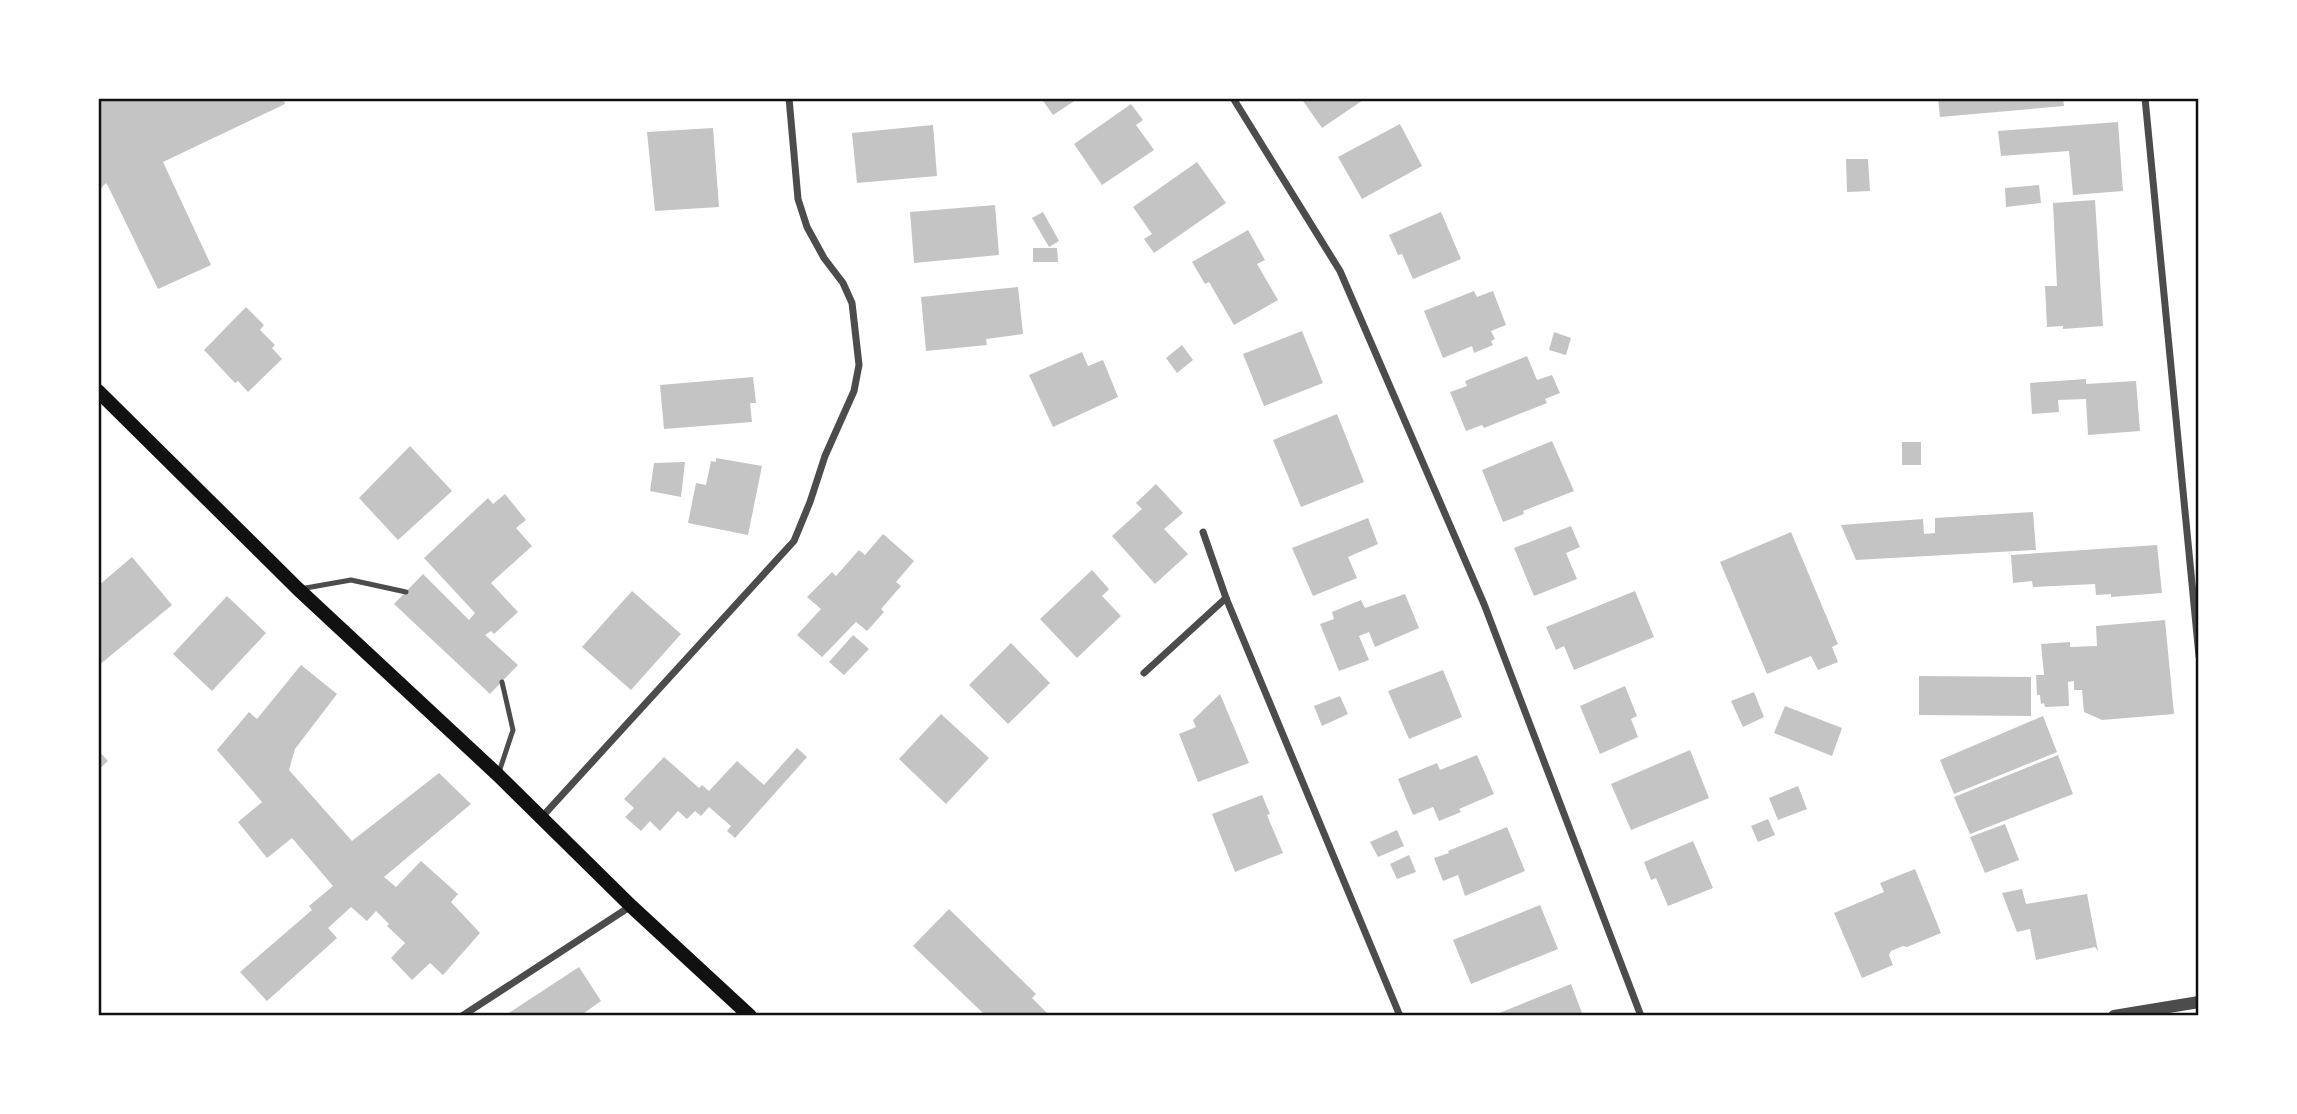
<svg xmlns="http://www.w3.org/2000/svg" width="2297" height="1114" font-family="'PT Sans',sans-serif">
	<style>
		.building { fill: #c4c4c4 }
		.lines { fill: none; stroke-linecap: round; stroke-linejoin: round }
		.service { stroke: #4c4c4c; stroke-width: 5 }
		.minor { stroke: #4c4c4c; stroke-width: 7 }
		.tertiary { stroke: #4c4c4c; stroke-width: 12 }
		.secondary { stroke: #111; stroke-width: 14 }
		.neatline { fill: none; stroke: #111; stroke-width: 2.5 }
	</style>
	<rect width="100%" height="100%" fill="#fff"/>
	<g class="building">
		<polygon points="98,98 283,98 285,104 163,162 211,265 158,289 108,186 106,183 98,191"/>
		<polygon points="1041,98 1079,98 1053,115"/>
		<polygon points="1301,98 1366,98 1322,128"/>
		<polygon points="1938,98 2063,98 2064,106 1940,117"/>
		<polygon points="1131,104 1143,120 1136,125 1154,150 1102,185 1074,144"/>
		<polygon points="2118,122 2123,191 2073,195 2069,151 2001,156 1998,131"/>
		<polygon points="1400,124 1422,166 1362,199 1338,157"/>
		<polygon points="933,125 937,176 857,183 852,133"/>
		<polygon points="713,128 719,207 655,211 647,132"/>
		<polygon points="1846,159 1868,159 1870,191 1847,192"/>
		<polygon points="1197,162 1226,203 1154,253 1144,239 1152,234 1133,207"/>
		<polygon points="2039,185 2041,203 2006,207 2005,188"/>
		<polygon points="2095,200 2103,326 2063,329 2063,326 2047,327 2045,286 2057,286 2053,203"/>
		<polygon points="995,205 999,255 914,263 910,212"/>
		<polygon points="1043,212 1059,241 1049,247 1032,218"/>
		<polygon points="1441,212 1461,259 1413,279 1402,254 1398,255 1389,235"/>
		<polygon points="1248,230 1265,260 1257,264 1278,300 1234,325 1209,282 1205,284 1192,262"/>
		<polygon points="1033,248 1057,248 1058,262 1033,262"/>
		<polygon points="1018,287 1023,334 986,339 987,345 926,351 921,297"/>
		<polygon points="1474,291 1477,297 1493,291 1506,325 1491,331 1495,339 1491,341 1493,345 1474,353 1472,346 1443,358 1424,311"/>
		<polygon points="246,307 264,325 260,330 275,345 272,348 282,359 248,392 238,381 235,383 204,350"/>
		<polygon points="1302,331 1323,383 1264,406 1243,354"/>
		<polygon points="1554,332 1571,338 1566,355 1549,350"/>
		<polygon points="1182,345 1193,360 1177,373 1166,358"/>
		<polygon points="1082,352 1088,366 1103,360 1118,397 1053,427 1029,375"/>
		<polygon points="1527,356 1537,380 1552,375 1560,393 1545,399 1547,403 1484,428 1482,425 1466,431 1450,392 1467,386 1465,381"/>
		<polygon points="753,377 756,403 750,403 752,422 664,429 660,385"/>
		<polygon points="2086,379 2086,384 2136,381 2140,431 2088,435 2086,399 2058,400 2059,412 2032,414 2030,383"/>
		<polygon points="1337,414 1364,482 1301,507 1273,440"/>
		<polygon points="1552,441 1574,491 1523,511 1524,514 1503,522 1482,470"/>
		<rect x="1902" y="442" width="19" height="23"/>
		<polygon points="410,446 452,491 398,540 359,498"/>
		<polygon points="716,458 762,466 748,535 688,523 696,483 706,485 711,461 716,462"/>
		<polygon points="685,462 681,497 650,491 654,463"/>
		<polygon points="1156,484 1183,513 1164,529 1188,554 1155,584 1112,536 1142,509 1136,503"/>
		<polygon points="505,494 526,520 516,528 532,546 491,583 518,612 494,634 491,631 485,635 518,665 490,694 394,604 423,574 469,620 475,613 424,558 488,498 493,504"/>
		<polygon points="2033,512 2036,550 1856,560 1841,525 1923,519 1924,534 1935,533 1935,518"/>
		<polygon points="1368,518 1378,544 1348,557 1357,578 1313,596 1292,548"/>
		<polygon points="1571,526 1580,547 1566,553 1577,579 1534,596 1514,548"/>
		<polygon points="1791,532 1838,644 1832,647 1838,662 1818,670 1811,656 1767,674 1720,562"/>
		<polygon points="883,534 914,561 896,582 901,586 881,609 884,612 867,631 856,622 822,657 797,635 821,609 807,597 832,572 836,576 859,550 865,555"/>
		<polygon points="2157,545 2162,593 2111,597 2111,594 2096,595 2095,584 2033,587 2032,581 2013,583 2011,555"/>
		<polygon points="132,557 172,605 98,666 98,586"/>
		<polygon points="1092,570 1109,589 1102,596 1121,616 1077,658 1040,619"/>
		<polygon points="632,591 681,634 631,690 582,647"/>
		<polygon points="1635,591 1654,637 1574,670 1564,646 1556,650 1546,627"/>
		<polygon points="1405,594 1419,628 1375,647 1369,632 1359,636 1369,660 1339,671 1320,624 1334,619 1332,612 1361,600 1365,608"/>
		<polygon points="227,596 266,633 212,691 173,654"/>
		<polygon points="2165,620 2174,714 2102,720 2084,712 2082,690 2074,690 2074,681 2068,682 2069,706 2045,707 2044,703 2041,704 2040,695 2037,695 2036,675 2044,675 2041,644 2070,642 2070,647 2097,646 2096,626"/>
		<polygon points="853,635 869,649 844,675 829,662"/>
		<polygon points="1011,643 1050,683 1008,724 969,685"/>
		<polygon points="301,665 337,694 295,749 289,770 352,841 439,773 471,804 384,877 396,887 421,861 458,894 451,902 480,933 443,975 430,963 412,980 391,958 405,943 387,926 389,924 376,911 367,921 351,907 328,928 337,938 267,1001 240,972 312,910 309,906 333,886 292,838 267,858 238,822 262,802 217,750 249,712 257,719"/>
		<polygon points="1443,670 1462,717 1409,739 1388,691"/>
		<polygon points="1919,676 2031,677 2031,716 1919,715"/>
		<polygon points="1625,686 1637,716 1631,719 1638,737 1600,754 1580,706"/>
		<polygon points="1754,692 1764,717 1743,727 1731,701"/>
		<polygon points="1220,694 1249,763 1198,782 1179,734 1196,727 1193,720"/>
		<polygon points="1340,696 1348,714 1322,726 1314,706"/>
		<polygon points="1785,706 1842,728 1832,756 1774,733"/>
		<polygon points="941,714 989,758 946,804 899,759"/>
		<polygon points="2043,716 2057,752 1954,794 1940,760"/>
		<polygon points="797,748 807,757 735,838 727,831 731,826 709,807 701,816 695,811 687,819 678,811 660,831 650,821 641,831 625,817 634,808 624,799 664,757 699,788 702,785 709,791 737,761 764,785"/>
		<polygon points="98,750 108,761 98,770"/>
		<polygon points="1690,750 1709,798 1631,830 1611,784"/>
		<polygon points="1477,755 1494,794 1459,809 1461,812 1439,821 1433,807 1413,815 1398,779 1437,763 1440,770"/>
		<polygon points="2058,755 2073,794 1970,834 1954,797"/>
		<polygon points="1798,786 1807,809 1778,820 1769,798"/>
		<polygon points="1262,795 1270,814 1267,815 1283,853 1235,872 1212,814"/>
		<polygon points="1768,819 1775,835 1758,842 1751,826"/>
		<polygon points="2005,824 2019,860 1985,873 1970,837"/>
		<polygon points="1507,827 1525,871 1465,896 1458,875 1443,881 1434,858 1449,853 1448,851"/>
		<polygon points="1397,830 1404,846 1378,857 1370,842"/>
		<polygon points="1693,841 1713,888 1668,906 1656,878 1651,880 1644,862"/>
		<polygon points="1409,855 1416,872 1397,879 1390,864"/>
		<polygon points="1915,869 1941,933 1907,947 1903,946 1891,951 1889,955 1893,965 1862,978 1834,913 1884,892 1880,883"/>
		<polygon points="2022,889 2026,904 2087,894 2098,951 2095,947 2036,960 2030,929 2017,932 2002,893"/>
		<polygon points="1540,905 1558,949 1471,984 1453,940"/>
		<polygon points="949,909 1036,994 1032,998 1048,1014 1046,1016 986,1016 913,946"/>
		<polygon points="579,967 601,1001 580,1016 504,1016"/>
		<polygon points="1571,984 1582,1013 1575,1016 1492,1016"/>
	</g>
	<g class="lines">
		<g class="service">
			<polyline points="300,589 351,580 406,592"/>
			<polyline points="499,772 513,730 502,682"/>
		</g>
		<g class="minor">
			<polyline points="1233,98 1340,271 1484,604 1641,1016"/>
			<polyline points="2145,98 2199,656"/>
			<polyline points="1203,532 1226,598 1400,1016"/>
			<polyline points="1144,673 1226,598"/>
			<polyline points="541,818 794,541 810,502 825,456 854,391 859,365 852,303 843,283 824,258 807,227 798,199 789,98"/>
			<polyline points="462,1016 631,906"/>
		</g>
		<polyline class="tertiary" points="2114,1016 2199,1002"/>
		<polyline class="secondary" points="98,391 298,589 498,775 631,906 750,1016"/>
	</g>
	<rect width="2297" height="1114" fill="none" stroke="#ffffff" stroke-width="200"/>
	<rect x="100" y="100" width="2097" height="914" class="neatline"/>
</svg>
